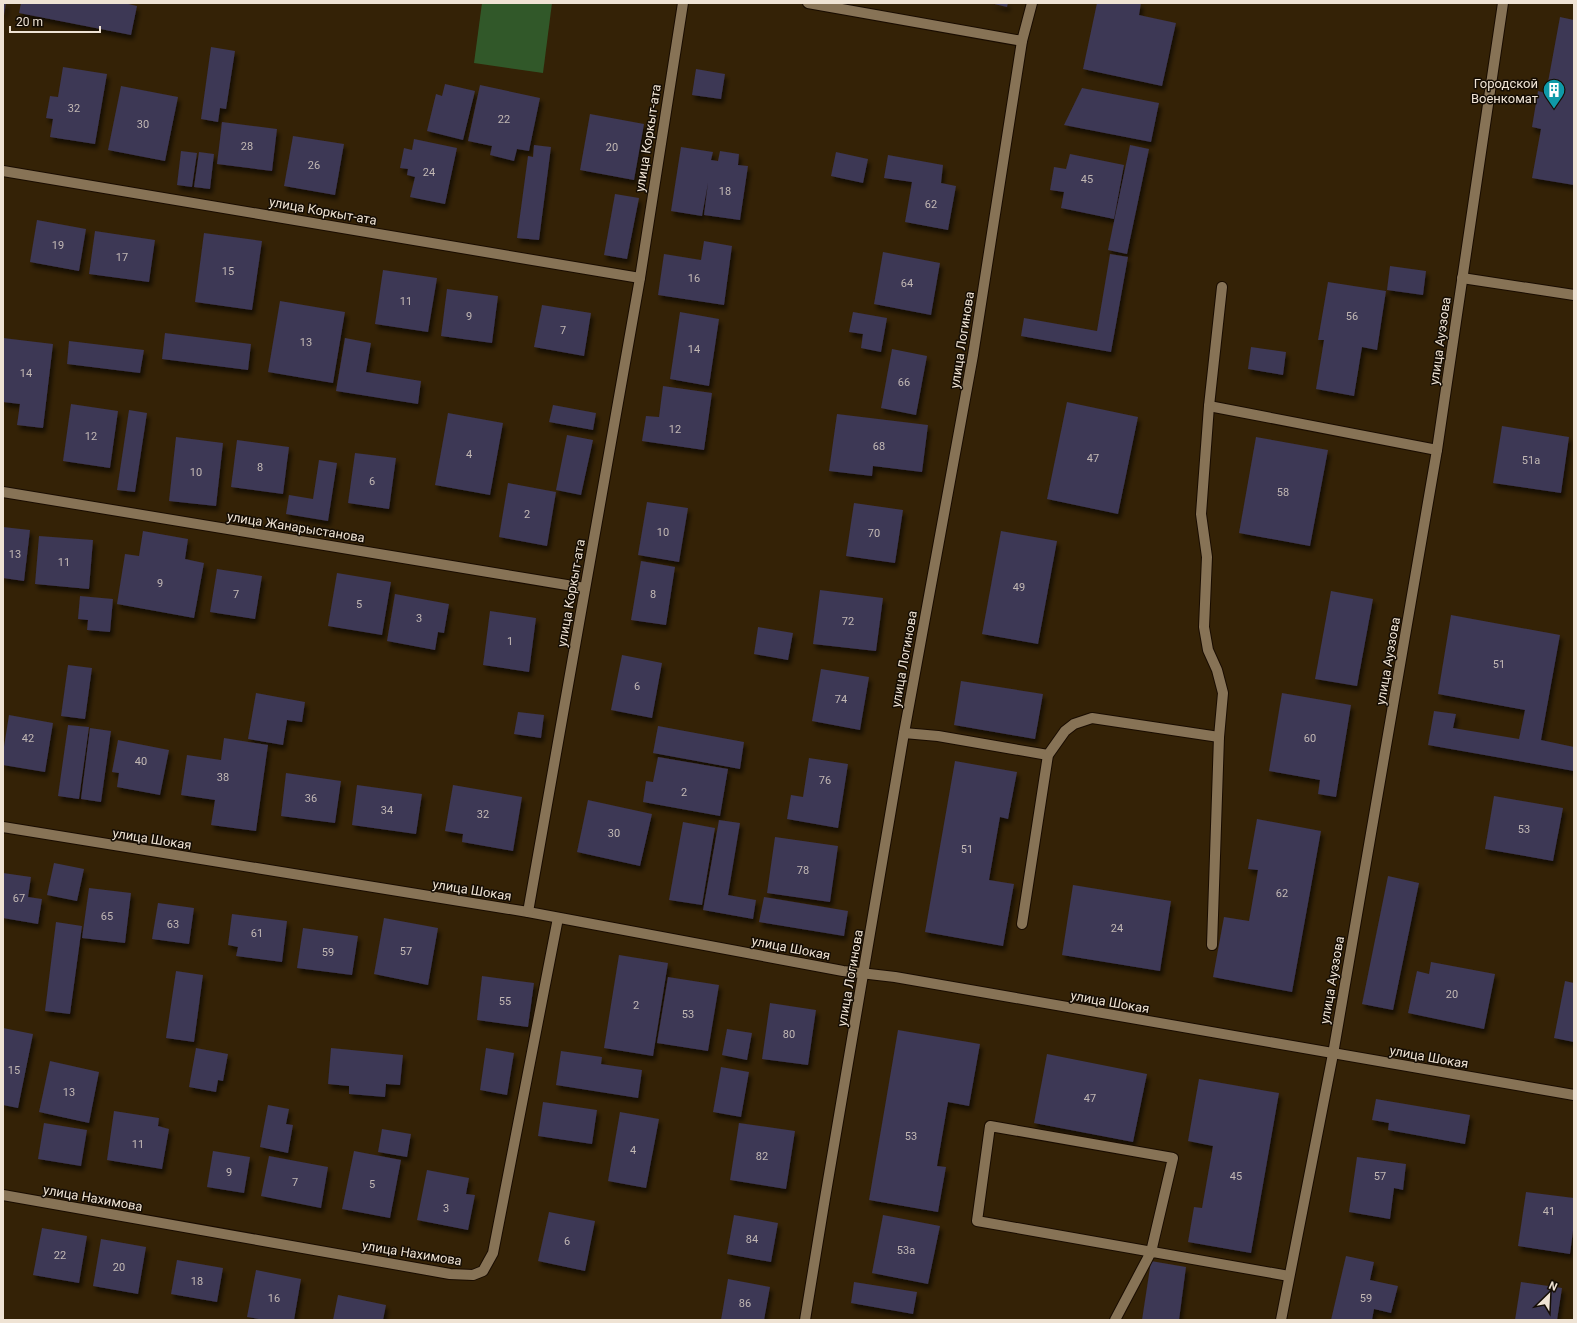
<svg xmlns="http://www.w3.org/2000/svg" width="1577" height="1323" font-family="Roboto,sans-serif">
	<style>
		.green { fill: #315829 }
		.building { fill: #3d3754; filter: url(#shadow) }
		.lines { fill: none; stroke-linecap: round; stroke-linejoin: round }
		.minor-casing { stroke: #190c00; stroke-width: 12 }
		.minor { stroke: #877356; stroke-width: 10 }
		.labels { text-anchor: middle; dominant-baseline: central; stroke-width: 3; stroke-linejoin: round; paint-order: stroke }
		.number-label { font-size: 11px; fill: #c2b8b4 }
		.poi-label { font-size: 13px; fill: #efe3d4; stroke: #150d04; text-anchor: end }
		.street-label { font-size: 13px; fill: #efe3d4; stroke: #150d04 }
	</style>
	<defs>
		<filter id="shadow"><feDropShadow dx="2.5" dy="4.5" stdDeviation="2" flood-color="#0009"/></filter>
	</defs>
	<rect width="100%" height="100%" fill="#342206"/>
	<polygon class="green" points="482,3 552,3 543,73 474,63"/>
	<g class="building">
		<polygon points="3,3 6,3 4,15 3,15"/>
		<polygon points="21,3 124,3 137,6 131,35 19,13"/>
		<polygon points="990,3 1008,3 1007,7"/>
		<polygon points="1097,3 1141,3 1139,15 1176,23 1162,86 1083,69"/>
		<polygon points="1560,17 1574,20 1574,185 1532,178 1541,129 1532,127 1538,91 1546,93"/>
		<polygon points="211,47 235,51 226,109 220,108 218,122 201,119"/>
		<polygon points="63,67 107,74 95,144 50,137 53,119 46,118 50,96 58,97"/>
		<polygon points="696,69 725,74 721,99 692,95"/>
		<polygon points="445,84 475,91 463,140 427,131 436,94 442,96"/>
		<polygon points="480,85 540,98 529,151 517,149 514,161 490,155 492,146 468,141"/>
		<polygon points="121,86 178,97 165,161 108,150"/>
		<polygon points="1082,88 1159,103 1151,142 1064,125"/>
		<polygon points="590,114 644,124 634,180 580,170"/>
		<polygon points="222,122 277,129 272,171 217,164"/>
		<polygon points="293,136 344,144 335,195 284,186"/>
		<polygon points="414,139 457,148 445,204 410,197 415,177 407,175 408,169 400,168 404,148 412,150"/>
		<polygon points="534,145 551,147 539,240 517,238 528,156 533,157"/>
		<polygon points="1130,145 1149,149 1127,254 1108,250"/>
		<polygon points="681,147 713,152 711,160 718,161 720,151 739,154 738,165 748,166 740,220 704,215 708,183 702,216 671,211"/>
		<polygon points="181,151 197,153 192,187 177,185"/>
		<polygon points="199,152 214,154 210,189 194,187"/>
		<polygon points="836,152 868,159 863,183 831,176"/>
		<polygon points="1070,154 1124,165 1114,219 1061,208 1064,192 1050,190 1054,167 1066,169"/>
		<polygon points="888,155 943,165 941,183 956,186 948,230 905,222 912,182 884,178"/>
		<polygon points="615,194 639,198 627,259 604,255"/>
		<polygon points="37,220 86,229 79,271 30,262"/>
		<polygon points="95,231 155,240 149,282 89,274"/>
		<polygon points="204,233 262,241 252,310 195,302"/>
		<polygon points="704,241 732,246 724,305 658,295 664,254 701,260"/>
		<polygon points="883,252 940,263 931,315 874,304"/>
		<polygon points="1110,254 1128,257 1111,352 1021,336 1024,318 1097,331"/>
		<polygon points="1390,266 1426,271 1423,295 1387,290"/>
		<polygon points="383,270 437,278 428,332 375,324"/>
		<polygon points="1328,282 1386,291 1377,350 1362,347 1354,396 1316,389 1324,340 1318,340"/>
		<polygon points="447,289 498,296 492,343 441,336"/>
		<polygon points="280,301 345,312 333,383 268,372"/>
		<polygon points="542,305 591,313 584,356 534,347"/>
		<polygon points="680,312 719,319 709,386 670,379"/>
		<polygon points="853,312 887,318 881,352 861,348 863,334 849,332"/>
		<polygon points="165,333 251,344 248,370 162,359"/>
		<polygon points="3,338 53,344 43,428 17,425 20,404 3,402"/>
		<polygon points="345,338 371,343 366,372 421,381 418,404 336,391"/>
		<polygon points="69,341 144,350 140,373 67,364"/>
		<polygon points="1251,347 1286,352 1283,375 1248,369"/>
		<polygon points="892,349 927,356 916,415 881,408"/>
		<polygon points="663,386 712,393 704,450 642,441 646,416 659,417"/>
		<polygon points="1067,402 1138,417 1118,514 1047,499"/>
		<polygon points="71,404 118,411 110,468 63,461"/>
		<polygon points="553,405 596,413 593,430 549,422"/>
		<polygon points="129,410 147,413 135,492 117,490"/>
		<polygon points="448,413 503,423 490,495 435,485"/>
		<polygon points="837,414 928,425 922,472 873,466 872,476 829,471"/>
		<polygon points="1502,426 1569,437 1561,493 1493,483"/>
		<polygon points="567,435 593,440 581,495 556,490"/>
		<polygon points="176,437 223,443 216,506 169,501"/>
		<polygon points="1256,437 1328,450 1310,546 1239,533"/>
		<polygon points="237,440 289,447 283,494 231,487"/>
		<polygon points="355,453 396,458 389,509 348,503"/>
		<polygon points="319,460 337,463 328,521 286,514 289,495 313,499"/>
		<polygon points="508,483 556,492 547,546 499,537"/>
		<polygon points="647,502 688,508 679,562 638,555"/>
		<polygon points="854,503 903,510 895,563 846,556"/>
		<polygon points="3,527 30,530 24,581 3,578"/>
		<polygon points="143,531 188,539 185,559 204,563 194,618 117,604 125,554 139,556"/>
		<polygon points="1001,531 1057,541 1038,644 982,634"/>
		<polygon points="39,536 93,540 89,589 35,584"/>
		<polygon points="641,561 675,567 666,625 631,620"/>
		<polygon points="217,569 262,576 255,619 210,612"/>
		<polygon points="337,573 391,582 382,635 328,626"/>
		<polygon points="820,590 883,598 876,651 813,644"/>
		<polygon points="1331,591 1373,599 1357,686 1315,679"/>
		<polygon points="395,594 449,604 444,633 438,632 435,650 387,641"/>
		<polygon points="80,596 113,599 110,632 87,630 88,620 78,619"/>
		<polygon points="490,611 536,618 529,672 483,665"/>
		<polygon points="1451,615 1560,635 1541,740 1574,747 1574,771 1428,745 1434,711 1456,714 1453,728 1519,739 1525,710 1438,694"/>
		<polygon points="758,627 793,633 788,660 754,654"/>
		<polygon points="622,655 662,663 652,718 611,710"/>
		<polygon points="68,665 92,668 85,719 61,716"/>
		<polygon points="821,669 869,677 860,730 812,721"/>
		<polygon points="961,681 1043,694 1035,739 954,725"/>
		<polygon points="256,693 305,702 302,722 287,720 283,745 248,739"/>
		<polygon points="1282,693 1351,705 1336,797 1318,794 1320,780 1269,771"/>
		<polygon points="518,712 544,715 541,738 514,734"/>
		<polygon points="9,715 53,723 45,772 3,765 3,753"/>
		<polygon points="68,725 89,727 79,799 58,796"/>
		<polygon points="658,726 744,742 740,769 653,753"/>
		<polygon points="90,728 111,731 101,802 81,799"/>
		<polygon points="224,738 268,745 256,831 211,825 215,800 181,795 187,755 221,760"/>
		<polygon points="118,740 169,750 160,795 117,787 119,773 112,772"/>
		<polygon points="658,757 728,769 720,816 643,802 646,781 653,782"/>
		<polygon points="809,758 848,764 838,828 787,819 791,795 803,797"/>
		<polygon points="955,761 1017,772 1008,819 1000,817 989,880 1014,884 1003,946 925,932"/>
		<polygon points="286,773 341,781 335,823 281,816"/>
		<polygon points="357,785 422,794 416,834 352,825"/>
		<polygon points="453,785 522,797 513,851 462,842 463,834 445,831"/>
		<polygon points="1494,796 1563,808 1553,861 1485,849"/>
		<polygon points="588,800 652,814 640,866 577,852"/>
		<polygon points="1257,819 1321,831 1292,992 1213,977 1224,917 1249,921 1258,870 1248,869"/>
		<polygon points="719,820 740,823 728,895 756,900 753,919 703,910"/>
		<polygon points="683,822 715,828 702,905 669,900"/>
		<polygon points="775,837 838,846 830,902 767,893"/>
		<polygon points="54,863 84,869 77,901 47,895"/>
		<polygon points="3,873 31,877 28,897 42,899 38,924 3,918"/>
		<polygon points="1388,876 1419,883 1393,1010 1362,1004"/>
		<polygon points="1073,885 1171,901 1160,971 1062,955"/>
		<polygon points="89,888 131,893 125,943 82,938"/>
		<polygon points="764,897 848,911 844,936 759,922"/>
		<polygon points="158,903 194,908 189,944 152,939"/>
		<polygon points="232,914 287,921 282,962 236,956 238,947 228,945"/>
		<polygon points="384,918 438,928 428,985 374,974"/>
		<polygon points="56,922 82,926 70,1014 45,1011"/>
		<polygon points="303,928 358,936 352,975 297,968"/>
		<polygon points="619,955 668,963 653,1056 604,1048"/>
		<polygon points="1431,962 1495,974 1484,1029 1408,1013 1417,971 1429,974"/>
		<polygon points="176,971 203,975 194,1042 166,1038"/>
		<polygon points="482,976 534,983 528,1027 477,1020"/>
		<polygon points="668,977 719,985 708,1051 657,1043"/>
		<polygon points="1565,981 1574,983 1574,1042 1554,1038"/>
		<polygon points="770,1003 816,1010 808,1065 762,1059"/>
		<polygon points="3,1028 33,1034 18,1108 3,1105"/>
		<polygon points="727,1029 752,1033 747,1060 722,1055"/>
		<polygon points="898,1030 980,1044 969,1106 948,1102 937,1166 946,1167 938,1212 869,1200"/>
		<polygon points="196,1048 228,1054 223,1081 218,1080 216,1092 189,1087"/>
		<polygon points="331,1048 403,1055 400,1085 386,1084 385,1097 349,1094 349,1086 328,1084"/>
		<polygon points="486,1048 514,1053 507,1095 480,1090"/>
		<polygon points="561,1051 602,1057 601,1064 642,1070 638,1098 556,1085"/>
		<polygon points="1047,1054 1147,1074 1133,1142 1034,1123"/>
		<polygon points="50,1061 99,1072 89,1123 39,1112"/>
		<polygon points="721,1067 749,1072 741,1117 713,1112"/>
		<polygon points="1199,1079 1279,1093 1251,1253 1188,1242 1194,1207 1202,1208 1213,1146 1188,1141"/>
		<polygon points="1376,1099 1470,1115 1465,1144 1388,1130 1389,1123 1372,1120"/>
		<polygon points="543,1102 597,1110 592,1144 538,1136"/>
		<polygon points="268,1105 289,1109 286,1124 293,1125 288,1153 260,1147"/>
		<polygon points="114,1111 159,1118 158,1126 169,1129 162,1169 107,1160"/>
		<polygon points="620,1112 659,1119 646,1188 608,1181"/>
		<polygon points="44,1123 87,1130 81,1166 38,1159"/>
		<polygon points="739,1123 795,1131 786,1189 730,1180"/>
		<polygon points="382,1129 411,1134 407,1157 378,1152"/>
		<polygon points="213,1151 250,1157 244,1193 207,1187"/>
		<polygon points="354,1151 401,1160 390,1218 342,1209"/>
		<polygon points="269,1156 328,1167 321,1208 261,1196"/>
		<polygon points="1357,1157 1406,1164 1403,1190 1394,1188 1390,1219 1349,1212"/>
		<polygon points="427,1170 469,1178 466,1194 475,1195 468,1230 417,1220"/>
		<polygon points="1526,1192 1574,1198 1574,1223 1570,1254 1518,1246"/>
		<polygon points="549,1212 595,1221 585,1271 538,1261"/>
		<polygon points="734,1215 778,1223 771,1262 727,1254"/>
		<polygon points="883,1215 940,1226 928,1284 872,1273"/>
		<polygon points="42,1228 87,1236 79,1283 33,1275"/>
		<polygon points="101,1239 146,1247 138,1294 93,1286"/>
		<polygon points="1346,1256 1374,1262 1370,1280 1398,1286 1391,1313 1374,1309 1372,1320 1331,1320"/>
		<polygon points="177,1260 223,1268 217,1302 171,1294"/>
		<polygon points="1151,1261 1186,1267 1179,1320 1142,1320"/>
		<polygon points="256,1270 301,1279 294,1320 265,1320 247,1317"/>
		<polygon points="728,1279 770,1287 764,1320 721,1320"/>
		<polygon points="854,1282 917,1292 913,1314 851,1303"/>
		<polygon points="1521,1282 1562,1288 1557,1320 1515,1320"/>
		<polygon points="338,1295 386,1305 383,1320 333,1320"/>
	</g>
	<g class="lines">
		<g class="minor-casing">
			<g id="minor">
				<polyline points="808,3 1022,41"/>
				<polyline points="3,171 640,278"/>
				<polyline points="1462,278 1574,295"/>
				<polyline points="1209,406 1437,450"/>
				<polyline points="3,492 585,588"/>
				<polyline points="904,733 938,736 1048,755"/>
				<polyline points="3,827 528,912 843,971 895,977 1574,1095"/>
				<polyline points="528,912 640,278 683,3"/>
				<polyline points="1022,924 1048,755 1065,731 1074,724 1092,718 1219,737"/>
				<polyline points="1212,945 1219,737 1223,693 1217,670 1208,650 1204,627 1207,557 1201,514 1209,406 1222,287"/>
				<polyline points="3,1195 450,1274 473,1275 483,1271 493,1253 558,918"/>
				<polyline points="805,1320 824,1204 904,733 973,355 1022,41 1032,3"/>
				<polyline points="1115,1320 1151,1252 1173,1158 990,1126 977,1221 1289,1276"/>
				<polyline points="1281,1320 1333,1054 1437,450 1503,3"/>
			</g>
		</g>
		<use href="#minor" class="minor"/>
	</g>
	<defs>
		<g id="building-pin" transform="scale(1.15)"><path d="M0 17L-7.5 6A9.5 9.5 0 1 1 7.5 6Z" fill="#0f9aa8" stroke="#150d04"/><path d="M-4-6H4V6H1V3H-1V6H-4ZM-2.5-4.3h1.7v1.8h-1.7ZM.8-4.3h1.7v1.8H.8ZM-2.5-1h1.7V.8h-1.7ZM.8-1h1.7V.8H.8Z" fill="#fff"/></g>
	</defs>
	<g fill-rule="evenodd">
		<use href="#building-pin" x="1554" y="90"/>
	</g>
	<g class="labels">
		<g class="number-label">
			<text x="74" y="108">32</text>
			<text x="504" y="119">22</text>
			<text x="143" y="124">30</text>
			<text x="247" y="146">28</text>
			<text x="612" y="147">20</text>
			<text x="314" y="165">26</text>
			<text x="429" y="172">24</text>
			<text x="1087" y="179">45</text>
			<text x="725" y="191">18</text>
			<text x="931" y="204">62</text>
			<text x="58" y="245">19</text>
			<text x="122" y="257">17</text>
			<text x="228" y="271">15</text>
			<text x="694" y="278">16</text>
			<text x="907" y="283">64</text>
			<text x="406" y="301">11</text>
			<text x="469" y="316">9</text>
			<text x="1352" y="316">56</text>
			<text x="563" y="330">7</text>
			<text x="306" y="342">13</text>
			<text x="694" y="349">14</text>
			<text x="26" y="373">14</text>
			<text x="904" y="382">66</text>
			<text x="675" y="429">12</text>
			<text x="91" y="436">12</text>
			<text x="879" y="446">68</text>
			<text x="469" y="454">4</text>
			<text x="1093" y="458">47</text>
			<text x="1531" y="460">51а</text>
			<text x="260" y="467">8</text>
			<text x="196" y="472">10</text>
			<text x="372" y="481">6</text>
			<text x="1283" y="492">58</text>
			<text x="527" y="514">2</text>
			<text x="663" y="532">10</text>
			<text x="874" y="533">70</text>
			<text x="15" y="554">13</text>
			<text x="64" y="562">11</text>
			<text x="160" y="583">9</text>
			<text x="1019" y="587">49</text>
			<text x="236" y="594">7</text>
			<text x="653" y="594">8</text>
			<text x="359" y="604">5</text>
			<text x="419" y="618">3</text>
			<text x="848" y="621">72</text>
			<text x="510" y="641">1</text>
			<text x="1499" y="664">51</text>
			<text x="637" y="686">6</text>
			<text x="841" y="699">74</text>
			<text x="28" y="738">42</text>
			<text x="1310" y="738">60</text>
			<text x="141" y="761">40</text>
			<text x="223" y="777">38</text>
			<text x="825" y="780">76</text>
			<text x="684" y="792">2</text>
			<text x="311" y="798">36</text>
			<text x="387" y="810">34</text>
			<text x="483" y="814">32</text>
			<text x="1524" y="829">53</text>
			<text x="614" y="833">30</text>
			<text x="967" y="849">51</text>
			<text x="803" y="870">78</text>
			<text x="1282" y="893">62</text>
			<text x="19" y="898">67</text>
			<text x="107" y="916">65</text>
			<text x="173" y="924">63</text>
			<text x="1117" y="928">24</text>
			<text x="257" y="933">61</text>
			<text x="406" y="951">57</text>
			<text x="328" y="952">59</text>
			<text x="1452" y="994">20</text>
			<text x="505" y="1001">55</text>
			<text x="636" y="1005">2</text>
			<text x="688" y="1014">53</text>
			<text x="789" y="1034">80</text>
			<text x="14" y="1070">15</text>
			<text x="69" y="1092">13</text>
			<text x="1090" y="1098">47</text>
			<text x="911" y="1136">53</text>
			<text x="138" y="1144">11</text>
			<text x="633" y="1150">4</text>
			<text x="762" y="1156">82</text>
			<text x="229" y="1172">9</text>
			<text x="1236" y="1176">45</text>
			<text x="1380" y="1176">57</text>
			<text x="295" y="1182">7</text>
			<text x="372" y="1184">5</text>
			<text x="446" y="1208">3</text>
			<text x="1549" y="1211">41</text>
			<text x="752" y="1239">84</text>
			<text x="567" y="1241">6</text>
			<text x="906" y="1250">53а</text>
			<text x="60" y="1255">22</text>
			<text x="119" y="1267">20</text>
			<text x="197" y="1281">18</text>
			<text x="274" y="1298">16</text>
			<text x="1366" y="1298">59</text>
			<text x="745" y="1303">86</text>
		</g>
		<g class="poi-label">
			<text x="1538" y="83">Городской<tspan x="1538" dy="15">Военкомат</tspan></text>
		</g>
		<g class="street-label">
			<text transform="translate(648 138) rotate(-81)">улица Коркыт-ата</text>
			<text transform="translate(323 211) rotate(10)">улица Коркыт-ата</text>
			<text transform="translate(962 340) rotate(-81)">улица Логинова</text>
			<text transform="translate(1440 341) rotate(-82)">улица Ауэзова</text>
			<text transform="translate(296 527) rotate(9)">улица Жанарыстанова</text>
			<text transform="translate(571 593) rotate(-80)">улица Коркыт-ата</text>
			<text transform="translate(904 659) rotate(-80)">улица Логинова</text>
			<text transform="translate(1388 661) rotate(-80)">улица Ауэзова</text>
			<text transform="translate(152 839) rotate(9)">улица Шокая</text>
			<text transform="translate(472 890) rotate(9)">улица Шокая</text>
			<text transform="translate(791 948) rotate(11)">улица Шокая</text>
			<text transform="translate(850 978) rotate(-80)">улица Логинова</text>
			<text transform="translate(1332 980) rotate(-80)">улица Ауэзова</text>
			<text transform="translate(1110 1002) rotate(10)">улица Шокая</text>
			<text transform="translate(1429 1057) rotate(10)">улица Шокая</text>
			<text transform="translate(93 1198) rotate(10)">улица Нахимова</text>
			<text transform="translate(412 1253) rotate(9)">улица Нахимова</text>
		</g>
	</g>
	<rect width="1577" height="1323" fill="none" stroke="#efe3d4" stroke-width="8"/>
	<g transform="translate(1549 1295) rotate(24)" stroke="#150d04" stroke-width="3" paint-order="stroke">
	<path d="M0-3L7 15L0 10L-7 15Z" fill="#efe3d4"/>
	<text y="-6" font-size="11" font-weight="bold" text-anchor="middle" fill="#efe3d4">N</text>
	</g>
	<path d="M10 26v6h90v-6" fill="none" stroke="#efe3d4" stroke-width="2"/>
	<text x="16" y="26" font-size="12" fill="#efe3d4" stroke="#150d04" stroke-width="3" paint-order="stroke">20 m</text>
</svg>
